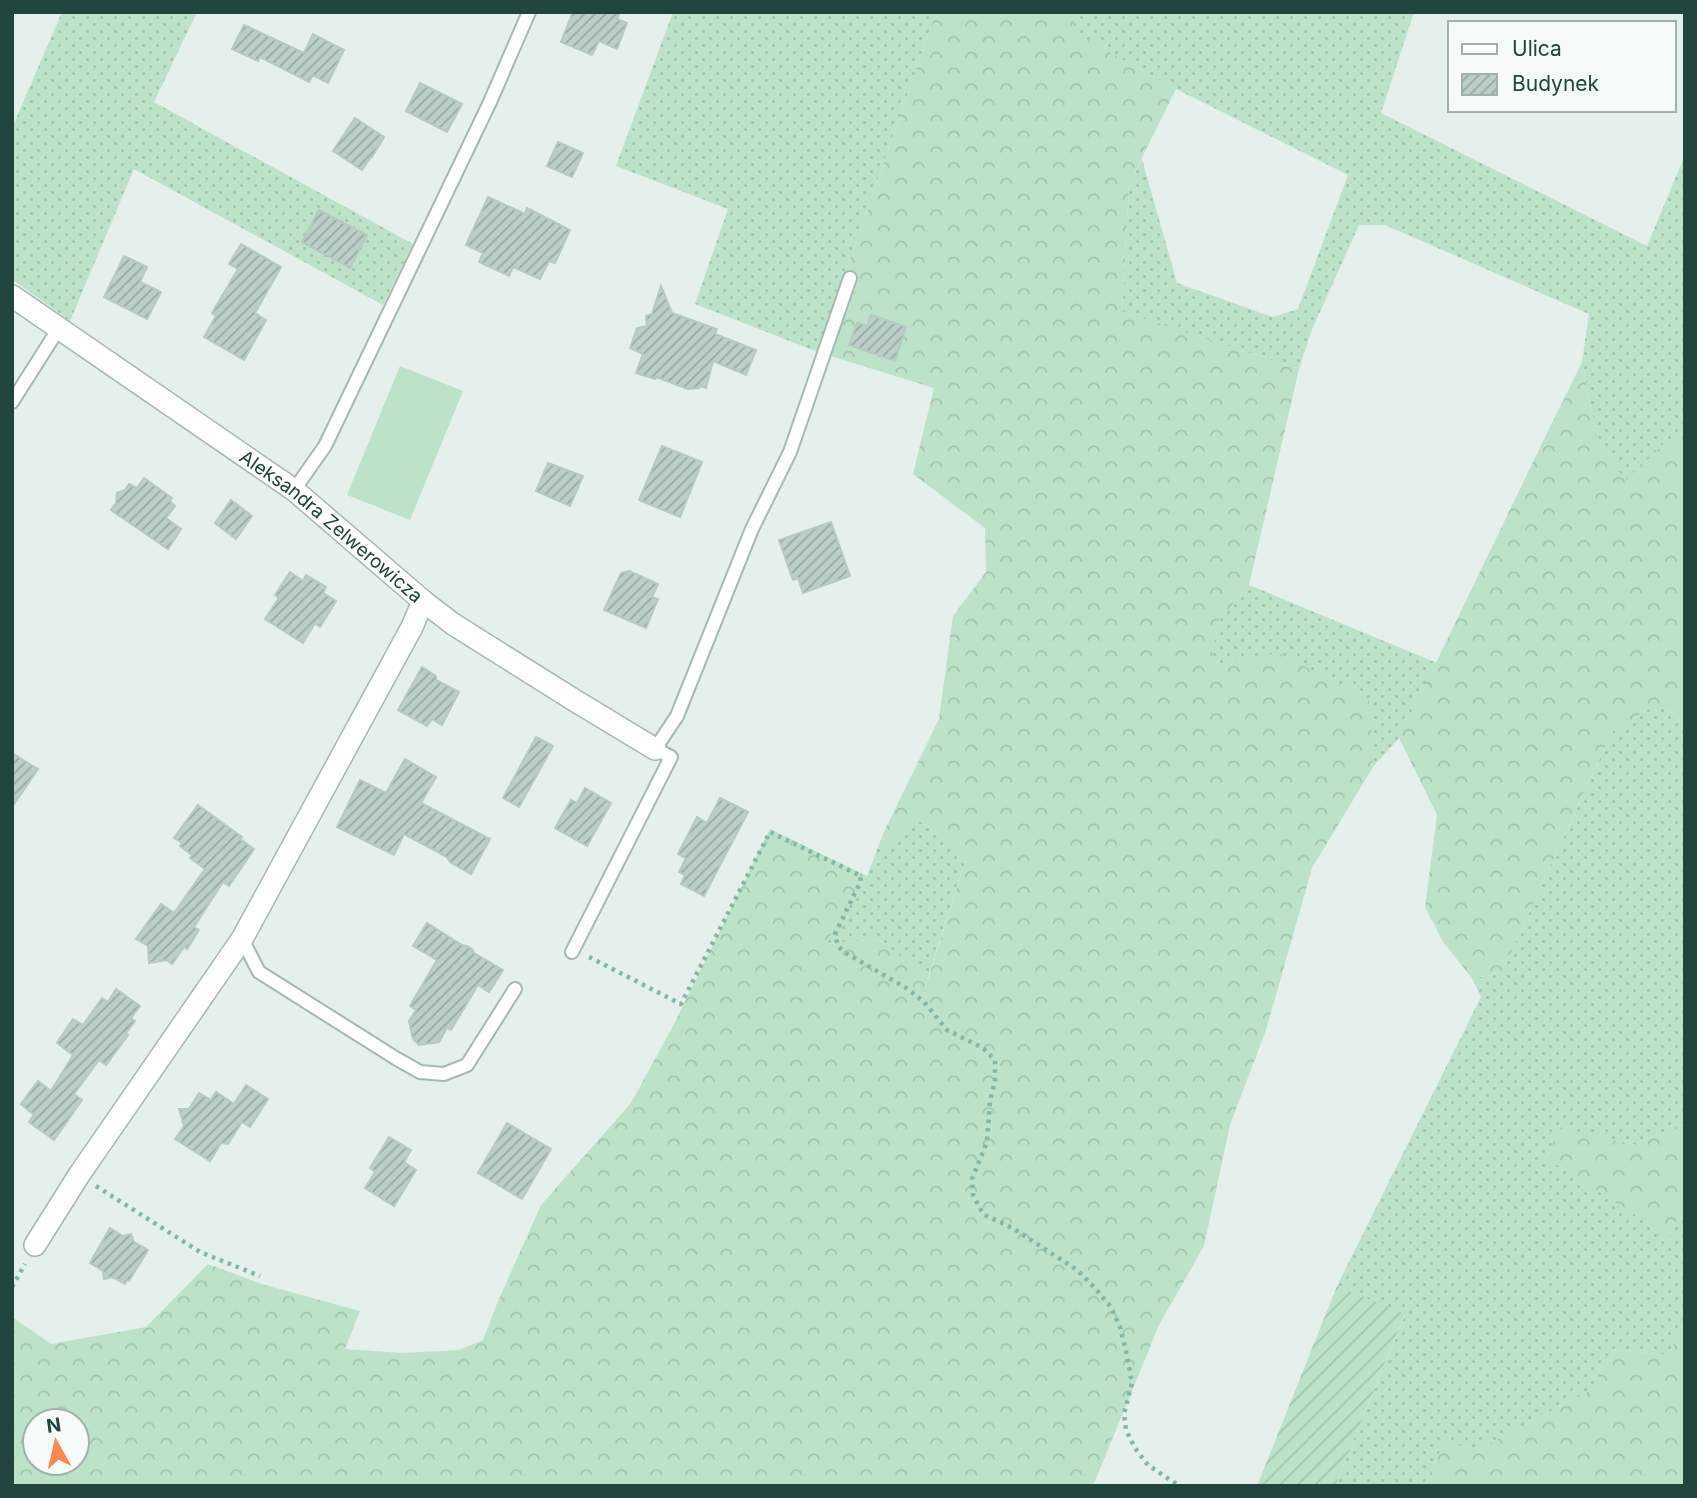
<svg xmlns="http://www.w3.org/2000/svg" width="1697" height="1498" font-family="Inter,sans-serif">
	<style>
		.grass { fill: url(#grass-dots) }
		.forest { fill: url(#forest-crowns); fill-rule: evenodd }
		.garden { fill: url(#garden-furrows) }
		.pitch { fill: #bce3c8 }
		.building { fill: url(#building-hatch); stroke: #b6cac3; stroke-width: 2 }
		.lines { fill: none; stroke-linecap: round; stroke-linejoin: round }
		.lane-casing { stroke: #a6b8b3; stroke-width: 16 }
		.street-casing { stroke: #a6b8b3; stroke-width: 24 }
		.path { stroke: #82b7a9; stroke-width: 4.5; stroke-dasharray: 3.5 5; stroke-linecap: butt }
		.lane { stroke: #fff; stroke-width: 12 }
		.street { stroke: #fff; stroke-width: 21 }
		.labels { text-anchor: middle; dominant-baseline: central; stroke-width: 7; stroke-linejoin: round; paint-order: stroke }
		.street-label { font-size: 19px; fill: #21443d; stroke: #f6fbf9 }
	</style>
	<defs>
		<pattern id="grass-dots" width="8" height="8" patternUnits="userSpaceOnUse" patternTransform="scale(1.75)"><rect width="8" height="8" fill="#bce3c8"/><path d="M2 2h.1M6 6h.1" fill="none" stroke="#a1c4ad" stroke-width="1.8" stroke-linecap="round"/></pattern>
		<pattern id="forest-crowns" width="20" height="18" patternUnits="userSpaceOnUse" patternTransform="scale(1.75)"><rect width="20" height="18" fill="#bce3c8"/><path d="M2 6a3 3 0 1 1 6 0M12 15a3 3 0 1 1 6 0" fill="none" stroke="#a1c4ad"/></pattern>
		<pattern id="garden-furrows" width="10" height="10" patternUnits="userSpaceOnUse" patternTransform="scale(1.75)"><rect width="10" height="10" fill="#bce3c8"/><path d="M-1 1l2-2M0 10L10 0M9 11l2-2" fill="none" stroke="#a1c4ad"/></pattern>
		<pattern id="building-hatch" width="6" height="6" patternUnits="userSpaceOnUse" patternTransform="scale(1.75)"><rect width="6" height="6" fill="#bccec8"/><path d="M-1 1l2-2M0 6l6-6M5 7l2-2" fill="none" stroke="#98a9a4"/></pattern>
	</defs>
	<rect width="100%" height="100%" fill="#e5efeb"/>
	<g class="grass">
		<polygon points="62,12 197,12 154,102 413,244 383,305 134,169 70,321 12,279 12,128"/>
		<polygon points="673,12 936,12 818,352 695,304 728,209 616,166"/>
		<polygon points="1075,12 1414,12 1381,113 1647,246 1685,155 1685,440 1668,440 1625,482 1596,434 1582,362 1589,314 1385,225 1359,225 1311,332 1299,369 1122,312 1129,184 1142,159 1177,283 1273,317 1298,309 1348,175 1176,89 1072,32"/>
		<polygon points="1249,585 1437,663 1399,738 1373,767 1368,699 1209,666 1219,621"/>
		<polygon points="1654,706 1675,713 1685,733 1685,1123 1636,1145 1559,1128 1600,1191 1639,1217 1667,1244 1685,1200 1685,1320 1668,1355 1615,1350 1591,1390 1481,1448 1444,1444 1423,1486 1398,1486 1392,1483 1391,1486 1335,1486 1405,1315 1337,1286 1481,997 1472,978 1501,974 1612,732"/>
		<polygon points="915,818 967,856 927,980 879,939 826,944 867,876 883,834 885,847"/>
	</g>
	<g class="forest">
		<path d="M936,12h139l-2,20 103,57 -47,95 -7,127 177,58 -50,216 -30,36 -9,44 68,-12 91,46 4,68 -61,101 -46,162 -36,95 -26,121 -45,79 -66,161h-1081v-169l39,27 95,-17 62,-63 57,21 95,26 -15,38 58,4 56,-3 24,-10 15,-39 43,-96 90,-102 42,-77 97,-197 97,47 -41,68 53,-5 49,40 39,-123 -52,-38 -30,30 -2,-14 56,-115 14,-103 33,-44 -1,-44 -72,-54 21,-86 -116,-36zM35,1421h42v42h-42z"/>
		<path d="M1582,362l14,72 29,47 43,-41h17v293l-10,-20 -21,-7 -42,26 -111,242 -29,4 -29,-36 -18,-35 12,-92 -38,-77c62,-125 121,-251 183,-376z"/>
		<polygon points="1685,1123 1685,1200 1667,1244 1639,1217 1547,1159 1559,1127 1635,1145"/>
		<polygon points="1685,1320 1685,1486 1423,1486 1444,1444 1481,1448 1591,1390 1615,1350 1668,1355"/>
	</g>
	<polygon class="garden" points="1337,1286 1405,1314 1335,1486 1257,1486"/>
	<polygon class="pitch" points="400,366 463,391 410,520 347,495"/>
	<g class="building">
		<polygon points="573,12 620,12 617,19 627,23 617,49 599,41 592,55 561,42"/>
		<polygon points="244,25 304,53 313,34 344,50 328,83 313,75 309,82 260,57 258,61 232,49"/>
		<polygon points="420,83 462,104 447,132 406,111"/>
		<polygon points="355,118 384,137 372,157 371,157 362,170 333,151"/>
		<polygon points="558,142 583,153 572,177 547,166"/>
		<polygon points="488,197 525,214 527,208 570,230 555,263 549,261 540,279 513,267 509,276 479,262 483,253 466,245"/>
		<polygon points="319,210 367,235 350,268 302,242"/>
		<polygon points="241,244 281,267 255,313 266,320 244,360 204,337 216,316 212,313 238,269 229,264"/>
		<polygon points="124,256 147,267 140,282 161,292 147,319 104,297"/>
		<polygon points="661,286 672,313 717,329 715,334 756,350 746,375 713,361 706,388 700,386 699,388 688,389 656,377 655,379 636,373 643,354 630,348 637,328 647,326 646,316 652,314"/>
		<polygon points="871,315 906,327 895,361 849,345 857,323 867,326"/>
		<polygon points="662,446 702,462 680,517 639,500"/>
		<polygon points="548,463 583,476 570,506 536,491"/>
		<polygon points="144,478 172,498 170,501 175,506 166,518 181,529 168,549 111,510 116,503 117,493 125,490 129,484 137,488"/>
		<polygon points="231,500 252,516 236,539 215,523"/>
		<polygon points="831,522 850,576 803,593 798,578 793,580 779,540"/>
		<polygon points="629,571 658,584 652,597 658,599 646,628 604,610 621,573"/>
		<polygon points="290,572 303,581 306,575 326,587 323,593 336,601 320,627 315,623 303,643 265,619 279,598 275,595"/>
		<polygon points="422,667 436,676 436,680 459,692 442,725 432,719 427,726 398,710"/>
		<polygon points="536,737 553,746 519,807 503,798"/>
		<polygon points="12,753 38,769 12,807"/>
		<polygon points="405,759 436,777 421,803 490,839 471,874 450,862 447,857 404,834 394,855 337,827 360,780 386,793"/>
		<polygon points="585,788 611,803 587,846 555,828 571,800 577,803"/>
		<polygon points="720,798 748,812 704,896 681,884 685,875 679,872 686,858 678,854 697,817 707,823"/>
		<polygon points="198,805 242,837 240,839 254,849 229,886 223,882 194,927 199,930 187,949 184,947 172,964 167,960 149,963 148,946 136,939 161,904 174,913 205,869 190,858 192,855 180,846 182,843 174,838"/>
		<polygon points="427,923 462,945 467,946 472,949 474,953 503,970 489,992 478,985 451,1030 447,1028 439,1042 419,1045 413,1039 409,1021 416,1010 410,1006 437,960 413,946"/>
		<polygon points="116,989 140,1006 131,1018 135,1021 126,1033 128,1035 106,1065 99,1060 74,1094 82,1100 54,1140 29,1122 34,1115 21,1104 38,1081 51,1091 73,1055 57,1043 73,1019 83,1025 102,998 108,1002"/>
		<polygon points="246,1085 268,1099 250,1127 242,1122 228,1144 221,1143 210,1161 175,1139 184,1126 179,1109 189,1109 199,1093 211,1100 216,1092 234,1104"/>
		<polygon points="507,1123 551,1149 522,1199 478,1173"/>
		<polygon points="389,1137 411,1150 404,1162 416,1170 394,1206 365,1188 375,1172 370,1168"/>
		<polygon points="110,1228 123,1236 131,1234 134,1242 148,1250 129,1281 127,1280 125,1284 112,1277 104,1279 103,1271 90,1263"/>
	</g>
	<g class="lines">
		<g class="lane-casing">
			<g id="lane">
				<polyline points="12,402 59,328"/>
				<polyline points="294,490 325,446 490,102 529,12"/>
				<polyline points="242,939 259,972 397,1059 420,1072 444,1074 467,1065 515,989"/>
				<polyline points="572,952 671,757 655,749 677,716 752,529 790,452 850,278"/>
			</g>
		</g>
		<g class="street-casing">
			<g id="street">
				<path id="s1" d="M12,296l282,194 129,111 30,23 121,76 81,49"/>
				<polyline points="35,1245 79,1175 242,939 412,627 423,601"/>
			</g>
		</g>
		<g class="path">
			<polyline points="589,957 681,1004 770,832 861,876 860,883 835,934 838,946 844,952 908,989 924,1002 947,1030 983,1048 995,1060 995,1081 990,1101 987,1142 972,1179 973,1195 983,1214 1014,1229 1077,1270 1095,1288 1111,1307 1120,1327 1126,1351 1132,1383 1124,1414 1126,1430 1135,1448 1148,1465 1173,1482 1181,1486"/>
			<polyline points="96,1186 200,1252 260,1276"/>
			<polyline points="12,1287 25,1264"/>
		</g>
		<use href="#lane" class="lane"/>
		<use href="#street" class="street"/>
	</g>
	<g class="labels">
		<g class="street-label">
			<text stroke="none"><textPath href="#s1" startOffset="394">Aleksandra Zelwerowicza</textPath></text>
		</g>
	</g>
	<rect width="1697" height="1498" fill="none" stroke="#21443d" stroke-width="28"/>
	<rect x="1448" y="21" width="228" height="91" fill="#f6fbf9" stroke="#a1b2ae" stroke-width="2"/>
	<rect x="1462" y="44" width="35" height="10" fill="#ffffff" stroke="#a1b2ae" stroke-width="2"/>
	<text x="1512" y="56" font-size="21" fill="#21443d">Ulica</text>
	<rect x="1462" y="74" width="35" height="21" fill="url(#building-hatch)" stroke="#a1b2ae" stroke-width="2"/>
	<text x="1512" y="91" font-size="21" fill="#21443d">Budynek</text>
	<g transform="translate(56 1442) rotate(352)"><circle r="33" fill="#f6fbf9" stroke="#a1b2ae" stroke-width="2"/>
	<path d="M0-5L12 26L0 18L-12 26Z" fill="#ff8753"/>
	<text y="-10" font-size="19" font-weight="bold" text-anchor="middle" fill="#21443d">N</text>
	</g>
</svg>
